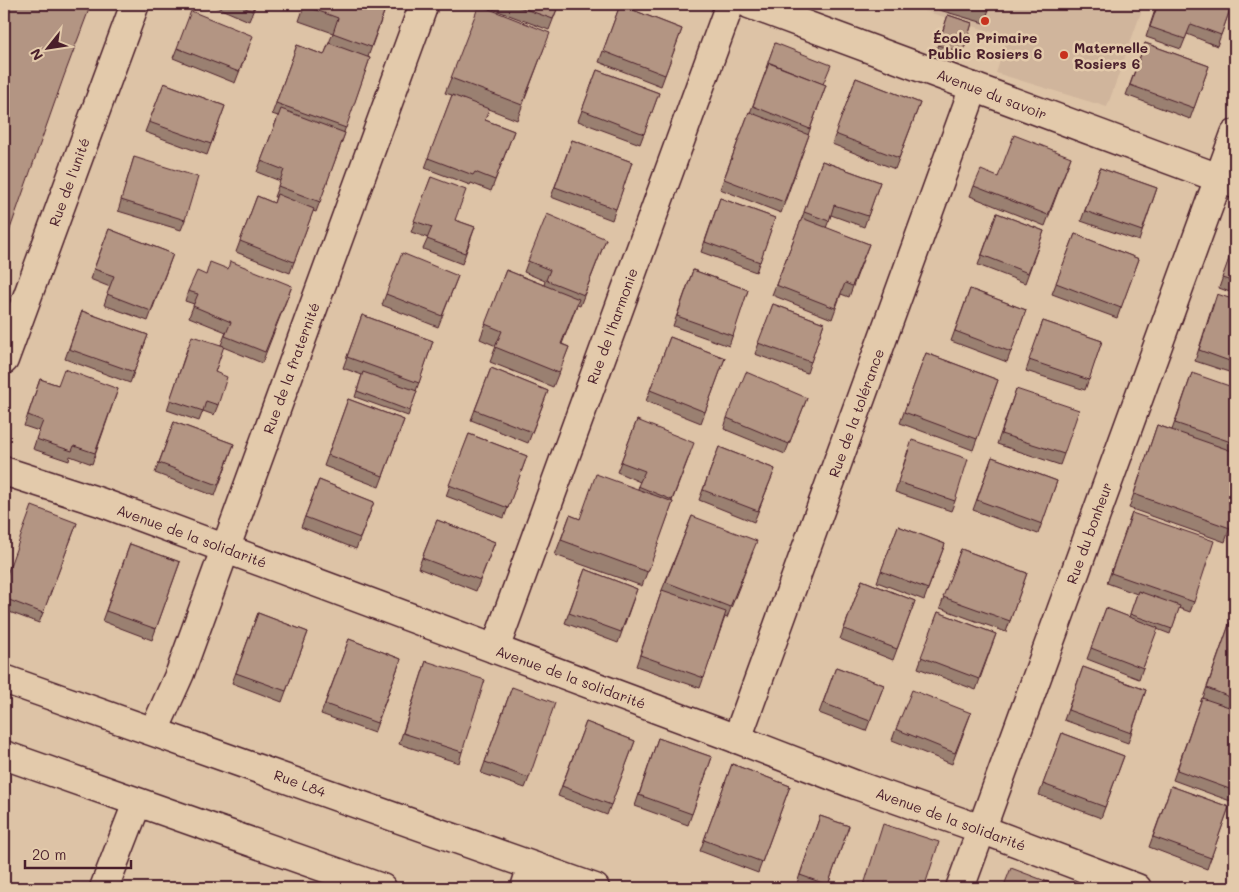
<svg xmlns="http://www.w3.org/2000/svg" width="1239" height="892" font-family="Mali,sans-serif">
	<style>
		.built { fill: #d0b59c }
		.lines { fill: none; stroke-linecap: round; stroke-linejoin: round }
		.street-casing { stroke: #4a1f2b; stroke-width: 31 }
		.secondary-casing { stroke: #4a1f2b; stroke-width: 31 }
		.street { stroke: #e3caab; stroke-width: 28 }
		.secondary { stroke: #e3caab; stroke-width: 28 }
		.wall { fill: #9a8071; stroke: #4a1f2b }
		.building { fill: #b39583; stroke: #4a1f2b }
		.poi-dot { fill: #c8321e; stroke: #e3caab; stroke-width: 2 }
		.labels { text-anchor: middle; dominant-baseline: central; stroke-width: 5; stroke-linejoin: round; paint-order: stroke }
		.poi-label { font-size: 14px; font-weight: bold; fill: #4a1f2b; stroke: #e3caab }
		.street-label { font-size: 14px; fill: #4a1f2b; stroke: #e3caab }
	</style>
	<rect width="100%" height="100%" fill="#ddc3a6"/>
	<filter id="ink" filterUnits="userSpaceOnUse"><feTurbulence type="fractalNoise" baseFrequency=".02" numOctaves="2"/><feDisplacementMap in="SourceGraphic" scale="10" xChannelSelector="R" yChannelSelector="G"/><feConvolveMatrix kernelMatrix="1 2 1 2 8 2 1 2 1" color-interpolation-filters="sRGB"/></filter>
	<g filter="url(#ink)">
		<polygon class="built" points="903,4 1144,4 1107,107 996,73 1008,37"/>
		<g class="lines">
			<g class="street-casing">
				<g id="street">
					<polyline points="749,4 1235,184"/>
					<polyline points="4,360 135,4"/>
					<polyline points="4,471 100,502 737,739 856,785 981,829 1137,888"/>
					<polyline points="495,649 730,4"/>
					<polyline points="154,731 180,673 424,4"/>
					<polyline points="737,739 974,87"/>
					<polyline points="104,888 137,803"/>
					<polyline points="960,888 1235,134"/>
				</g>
			</g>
			<g class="secondary-casing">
				<g id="secondary">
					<polyline points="4,679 595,888"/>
					<polyline points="4,755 382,888"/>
					<polyline points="525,888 532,866"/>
				</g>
			</g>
			<use href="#street" class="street"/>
			<use href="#secondary" class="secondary"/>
		</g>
		<g class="wall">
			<polygon points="215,4 256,4 249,21 214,6"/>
			<polygon points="305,4 387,4 368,57 370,58 344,132 345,133 316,212 313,211 290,273 236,252 257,196 274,203 276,197 274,197 280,181 257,172 278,116 272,114 297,45 324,55 333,33 299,21"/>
			<polygon points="491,4 559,4 549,30 490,8"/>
			<polygon points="919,4 991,4 984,23"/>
			<polygon points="1157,4 1232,4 1217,46 1187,34 1181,49 1146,37"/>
			<polygon points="620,5 682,29 661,86 599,62"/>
			<polygon points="948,15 972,23 961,59 936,50"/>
			<polygon points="775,43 823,84 826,85 808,135 809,135 781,213 720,189 749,112 750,113 767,68 766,68"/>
			<polygon points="1145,43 1209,66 1190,119 1126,95"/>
			<polygon points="249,47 235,83 173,58 177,48"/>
			<polygon points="544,48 517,120 489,109 485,120 514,131 491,191 471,183 470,185 425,168 452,95 445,93 451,78"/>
			<polygon points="597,70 659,93 640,144 578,121"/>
			<polygon points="856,78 920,103 895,169 832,144"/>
			<polygon points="164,83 225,106 207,155 145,132"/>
			<polygon points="572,140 632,162 612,220 551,197"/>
			<polygon points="134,157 185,220 181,230 118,211"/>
			<polygon points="1071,157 1045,226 970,196 974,186 998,177"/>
			<polygon points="822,161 880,182 864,227 831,215 826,228 869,244 849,297 841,294 832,319 772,295 802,218"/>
			<polygon points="1100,168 1157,188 1139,241 1081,221"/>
			<polygon points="431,177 455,220 475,227 462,264 423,249 428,238 411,232"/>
			<polygon points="720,198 775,218 756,272 701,252"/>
			<polygon points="997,213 1044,231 1025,283 978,265"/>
			<polygon points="109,229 173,254 148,321 104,305 110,287 90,279"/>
			<polygon points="1075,234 1139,259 1117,318 1052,294"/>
			<polygon points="606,239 580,306 577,305 562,344 569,347 553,387 490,362 496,346 480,339 506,270 544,285 545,281 524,272 528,261"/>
			<polygon points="1235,242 1235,294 1219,288"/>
			<polygon points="228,269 292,286 262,363 223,347 215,372 218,405 214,415 203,411 199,421 167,410 188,346 221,345 226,332 189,317 194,304 185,301 188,291 206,275"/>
			<polygon points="693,270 748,290 729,346 673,326"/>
			<polygon points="458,276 438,327 382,305 386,294"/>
			<polygon points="970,289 1026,310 1007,362 951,341"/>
			<polygon points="1235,300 1235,374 1195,361 1213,304"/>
			<polygon points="773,304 824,323 807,373 755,354"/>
			<polygon points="82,311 148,335 130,383 65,359"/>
			<polygon points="362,315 433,341 416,391 417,391 408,416 355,397 362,375 343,368"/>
			<polygon points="1043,321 1102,341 1085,390 1026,371"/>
			<polygon points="670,337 725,358 701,423 646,401"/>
			<polygon points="926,353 998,380 973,450 900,423"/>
			<polygon points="491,368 548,391 528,443 471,420"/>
			<polygon points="1192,373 1235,441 1232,451 1235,513 1225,542 1129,508 1157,425 1172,430"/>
			<polygon points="40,379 58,385 118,389 92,464 70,456 69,461 33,449 39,431 24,426"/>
			<polygon points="1016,389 1064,454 1060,465 997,444"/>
			<polygon points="807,398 785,454 724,429 727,418"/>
			<polygon points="348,399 404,420 379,487 324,466"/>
			<polygon points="637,420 690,454 672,501 673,502 642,586 555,555 570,515 580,519 638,489 640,482 617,472"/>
			<polygon points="174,422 234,444 215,496 155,473"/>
			<polygon points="469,434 527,456 504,518 446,496"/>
			<polygon points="719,447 775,469 754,522 699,500"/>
			<polygon points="908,450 955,501 951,511 895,492"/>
			<polygon points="992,457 1057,481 1038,534 973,510"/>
			<polygon points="319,480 374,502 356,549 301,527"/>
			<polygon points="1132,513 1194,602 1190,612 1179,608 1170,634 1157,629 1139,679 1087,659 1106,608 1129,617 1137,594 1107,583"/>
			<polygon points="692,516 753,552 727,618 725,617 700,688 636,666 662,590"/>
			<polygon points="437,520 495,542 476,591 418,568"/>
			<polygon points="77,523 39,623 4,610 4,582"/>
			<polygon points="898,526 945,544 924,600 877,582"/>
			<polygon points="130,544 180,562 152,640 102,621"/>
			<polygon points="961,549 1027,573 1006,632 940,608"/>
			<polygon points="585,569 637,589 618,643 565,623"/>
			<polygon points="862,580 915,601 893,660 840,639"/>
			<polygon points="1235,609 1235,617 1233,616"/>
			<polygon points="938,612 996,634 976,690 918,668"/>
			<polygon points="258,613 308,632 282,702 232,683"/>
			<polygon points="1230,622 1235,624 1235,795 1233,802 1173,780 1202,698 1203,698"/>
			<polygon points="349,639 401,659 374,733 321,714"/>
			<polygon points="426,661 462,752 459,763 399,744"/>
			<polygon points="836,667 884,685 866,731 819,713"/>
			<polygon points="1083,667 1146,690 1128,743 1064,720"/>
			<polygon points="512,687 529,778 525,788 481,773"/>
			<polygon points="971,713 952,764 892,740 896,729"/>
			<polygon points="586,722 635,741 607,815 558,796"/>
			<polygon points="1062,733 1124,756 1101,818 1039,795"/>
			<polygon points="658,738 712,757 688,825 635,806"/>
			<polygon points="732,764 790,786 758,873 700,851"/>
			<polygon points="1171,786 1229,807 1207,869 1149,847"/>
			<polygon points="820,816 849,826 827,888 803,888 796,886"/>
		</g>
		<g class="building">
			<polygon points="4,4 91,4 64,76 4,246"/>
			<polygon points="237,4 255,4 252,11"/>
			<polygon points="306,4 387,4 371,47 333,33 338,18 305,6"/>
			<polygon points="511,4 559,4 553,19"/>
			<polygon points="975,4 991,4 990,8"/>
			<polygon points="1158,4 1232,4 1221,35 1191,24 1185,39 1150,27"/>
			<polygon points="479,5 550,33 522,105 451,78"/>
			<polygon points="620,5 682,29 665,75 603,51"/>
			<polygon points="191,11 253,36 239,72 177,48"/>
			<polygon points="948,15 972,23 963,53 938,45"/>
			<polygon points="329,43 370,58 346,128 276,103 297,45 324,55"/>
			<polygon points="775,43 831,65 823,84 768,62"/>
			<polygon points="1145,43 1209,66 1194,108 1130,85"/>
			<polygon points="769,63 826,85 810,129 753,106"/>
			<polygon points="597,70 659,93 644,134 582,110"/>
			<polygon points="856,78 920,103 899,158 835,134"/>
			<polygon points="164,83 225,106 211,144 149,122"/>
			<polygon points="452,95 489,109 485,120 514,131 495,180 475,172 473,175 428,158"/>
			<polygon points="281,109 345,133 320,202 278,186 284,170 261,161"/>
			<polygon points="749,112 809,135 784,202 724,179"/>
			<polygon points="1014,135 1071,157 1048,215 974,186 981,170 998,177"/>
			<polygon points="572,140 632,162 616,209 555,187"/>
			<polygon points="134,157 198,177 185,220 121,200"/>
			<polygon points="822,161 880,182 868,216 834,205 829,221 804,212"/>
			<polygon points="1100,168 1157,188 1142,231 1085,211"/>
			<polygon points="431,177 466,190 455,220 475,227 465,253 427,239 432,227 414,221"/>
			<polygon points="277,194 314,209 294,262 240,241 257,196 274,203"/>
			<polygon points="720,198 775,218 760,262 705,242"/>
			<polygon points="997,213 1044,231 1028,273 982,255"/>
			<polygon points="547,214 606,239 584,295 546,280 550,270 528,261"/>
			<polygon points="802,218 869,244 852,286 845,283 835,308 776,285"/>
			<polygon points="109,229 173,254 151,311 107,294 114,276 94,269"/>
			<polygon points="1075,234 1139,259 1121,308 1056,283"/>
			<polygon points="1235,242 1235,282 1222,278"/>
			<polygon points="402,253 458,276 442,316 386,294"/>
			<polygon points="230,261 292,286 265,352 225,336 231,322 193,306 198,294 188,291 197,271 206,275 210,262 228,269"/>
			<polygon points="506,270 579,299 561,344 569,347 559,373 495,347 502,331 485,324"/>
			<polygon points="693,270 748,290 733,336 677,316"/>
			<polygon points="970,289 1026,310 1011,352 955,331"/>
			<polygon points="1217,294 1235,300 1235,363 1199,350"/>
			<polygon points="773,304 824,323 811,362 758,343"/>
			<polygon points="82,311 148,335 134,372 69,349"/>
			<polygon points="362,315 433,341 419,383 347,357"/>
			<polygon points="1043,321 1102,341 1089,380 1029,360"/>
			<polygon points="192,336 224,346 215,372 227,377 218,405 206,401 203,411 170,400"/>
			<polygon points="670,337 725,358 705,412 650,390"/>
			<polygon points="926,353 998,380 977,439 904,412"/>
			<polygon points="491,368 548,391 532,432 475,410"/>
			<polygon points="64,369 118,389 95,453 74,446 72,451 36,439 43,421 28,415 40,379 58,385"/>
			<polygon points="363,372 417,391 410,411 357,391"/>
			<polygon points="746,372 807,398 789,444 727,418"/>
			<polygon points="1192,373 1235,388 1235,441 1234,443 1175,423"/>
			<polygon points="1016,389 1079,410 1064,454 1001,434"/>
			<polygon points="348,399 404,420 383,476 328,455"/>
			<polygon points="637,420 694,443 672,500 638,486 645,471 621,462"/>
			<polygon points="174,422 234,444 218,485 159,463"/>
			<polygon points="1157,425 1235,452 1235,513 1230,528 1134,494"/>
			<polygon points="469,434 527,456 508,508 449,485"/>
			<polygon points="912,440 968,459 955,501 898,482"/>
			<polygon points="719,447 775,469 758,511 703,490"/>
			<polygon points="992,457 1057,481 1042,524 977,500"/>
			<polygon points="596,474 673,502 648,572 561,540 570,515 580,519"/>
			<polygon points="319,480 374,502 360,538 305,517"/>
			<polygon points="32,506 77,523 43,613 4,598 4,582"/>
			<polygon points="1132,513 1214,541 1194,602 1111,573"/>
			<polygon points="692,516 757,541 730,607 666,582"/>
			<polygon points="437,520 495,542 480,580 422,558"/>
			<polygon points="898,526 945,544 928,589 881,571"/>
			<polygon points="130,544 180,562 156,629 106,611"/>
			<polygon points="961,549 1027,573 1010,621 943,597"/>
			<polygon points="585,569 637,589 621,632 569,613"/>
			<polygon points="862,580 915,601 897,649 844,629"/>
			<polygon points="662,590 726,612 704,678 640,655"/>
			<polygon points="1138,591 1180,606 1172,629 1130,614"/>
			<polygon points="1106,608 1158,628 1143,668 1091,648"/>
			<polygon points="938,612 996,634 979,679 921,657"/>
			<polygon points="258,613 308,632 286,691 236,673"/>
			<polygon points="1230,622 1235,624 1235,699 1207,688"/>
			<polygon points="349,639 401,659 377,723 325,704"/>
			<polygon points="426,661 485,680 462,752 403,733"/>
			<polygon points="836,667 884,685 870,721 823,703"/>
			<polygon points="1083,667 1146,690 1131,733 1068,710"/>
			<polygon points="512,687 555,703 529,778 485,762"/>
			<polygon points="912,690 971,713 955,753 896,729"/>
			<polygon points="1202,698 1235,709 1235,791 1177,770"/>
			<polygon points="586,722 635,741 611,805 562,786"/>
			<polygon points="1062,733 1124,756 1105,807 1043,784"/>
			<polygon points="658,738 712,757 692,814 639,795"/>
			<polygon points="732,764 790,786 762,862 704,840"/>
			<polygon points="1171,786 1229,807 1211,858 1153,837"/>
			<polygon points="820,816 849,826 828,885 800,875"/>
			<polygon points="883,824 939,842 924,888 863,888"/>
			<polygon points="1011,868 1064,888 1003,888"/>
		</g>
	</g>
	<g class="poi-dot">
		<circle cx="985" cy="21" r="5"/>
		<circle cx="1064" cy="55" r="5"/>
	</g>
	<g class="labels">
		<g class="poi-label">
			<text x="985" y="37">École Primaire<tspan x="985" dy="16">Public Rosiers 6</tspan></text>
			<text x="1074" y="47" text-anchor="start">Maternelle<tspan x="1074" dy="16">Rosiers 6</tspan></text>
		</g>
		<g class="street-label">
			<text transform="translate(992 94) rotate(21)">Avenue du savoir</text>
			<text transform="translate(69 182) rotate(-70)">Rue de l'unité</text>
			<text transform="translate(612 326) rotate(-70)">Rue de l'harmonie</text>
			<text transform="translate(291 368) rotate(-70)">Rue de la fraternité</text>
			<text transform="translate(856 413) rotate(-70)">Rue de la tolérance</text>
			<text transform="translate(1089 533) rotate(-70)">Rue du bonheur</text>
			<text transform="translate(192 536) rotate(20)">Avenue de la solidarité</text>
			<text transform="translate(571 677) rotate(20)">Avenue de la solidarité</text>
			<text transform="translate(300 783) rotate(20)">Rue L84</text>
			<text transform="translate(951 819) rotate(20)">Avenue de la solidarité</text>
		</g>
	</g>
	<rect width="1239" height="892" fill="none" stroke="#e3caab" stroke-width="20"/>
	<rect x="10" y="10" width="1219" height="872" fill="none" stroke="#4a1f2b" stroke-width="2" filter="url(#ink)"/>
	<g transform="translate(48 48) rotate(240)" stroke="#e3caab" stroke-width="4" paint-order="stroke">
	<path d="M0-4L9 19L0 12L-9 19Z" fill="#4a1f2b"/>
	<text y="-8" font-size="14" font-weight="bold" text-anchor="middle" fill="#4a1f2b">N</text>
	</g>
	<path d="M25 860v8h106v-8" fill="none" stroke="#4a1f2b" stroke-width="2.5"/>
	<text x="32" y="860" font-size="15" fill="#4a1f2b" stroke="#e3caab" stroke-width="4" paint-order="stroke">20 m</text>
</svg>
